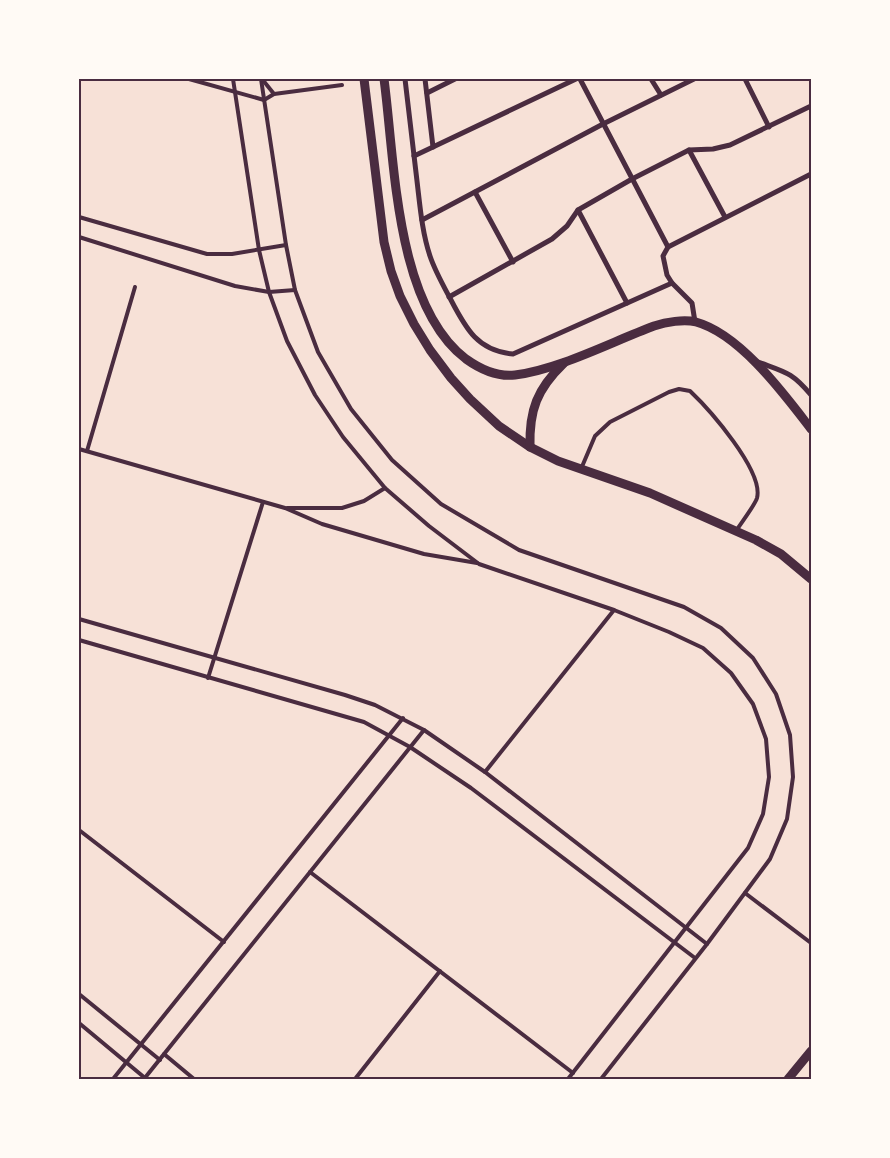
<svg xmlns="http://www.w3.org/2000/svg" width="890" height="1158" font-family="'Nunito Sans',sans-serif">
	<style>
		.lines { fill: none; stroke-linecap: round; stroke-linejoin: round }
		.service { stroke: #4a2c40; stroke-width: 4 }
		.minor { stroke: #4a2c40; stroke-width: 5 }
		.tertiary { stroke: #4a2c40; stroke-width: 9 }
		.neatline { fill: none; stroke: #4a2c40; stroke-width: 2 }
	</style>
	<rect width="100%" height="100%" fill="#f7e1d7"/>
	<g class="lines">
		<g class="service">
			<polyline points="189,79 264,100 274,94 342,85"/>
			<polyline points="233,79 259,250 269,292 287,341 315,395 343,437 385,488 429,526 479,564 614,610 669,632 703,648 731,673 753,704 766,739 769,777 763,814 748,848 568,1079"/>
			<polyline points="261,79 286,245 295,290 318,352 351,409 392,460 441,504 519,550 684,607 721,628 753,658 776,694 790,735 793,777 787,819 770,859 707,944 601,1079"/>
			<polyline points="262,79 274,94"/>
			<polyline points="79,217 207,254 232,254 286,245"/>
			<polyline points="79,237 235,286 269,292 295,290"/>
			<polyline points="79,449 285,508 322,524 424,554 477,563"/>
			<polyline points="87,451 135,287"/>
			<path d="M581,469l14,-33 15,-14 59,-30 10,-3 11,2c19,18 74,80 67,107 -2,7 -16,25 -21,33"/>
			<polyline points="287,508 342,508 364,501 385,488"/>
			<polyline points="79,619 345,695 375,705 424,730 485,772 707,944"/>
			<polyline points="79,640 364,722 410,747 471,788 695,958"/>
			<polyline points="208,678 263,502"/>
			<polyline points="485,772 614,610"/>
			<polyline points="79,830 224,942"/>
			<polyline points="310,872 573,1073"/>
			<polyline points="745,893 811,943"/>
			<polyline points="79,994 160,1060"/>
			<polyline points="79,1023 145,1078"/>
			<polyline points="164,1054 194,1079"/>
			<polyline points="113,1079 403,718"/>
			<polyline points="144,1079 424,730"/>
			<polyline points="355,1079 440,971"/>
		</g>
		<g class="minor">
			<path d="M405,79c4,34 8,68 12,102 3,25 5,51 13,75 5,15 13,29 21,44 15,29 27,51 62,54l159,-71"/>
			<polyline points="425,79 433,147"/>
			<polyline points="580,79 668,247"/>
			<polyline points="651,79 661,95"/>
			<polyline points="745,79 769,127"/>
			<polyline points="427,93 455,79"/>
			<polyline points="689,150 725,217"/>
			<polyline points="414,156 576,79"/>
			<polyline points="475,192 513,262"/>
			<polyline points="578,210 627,303"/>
			<polyline points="422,220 603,124 694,79"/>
			<polyline points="449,297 552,239 567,226 578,210 632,179 689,150 713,149 730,145 811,106"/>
			<polyline points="695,322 692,303 672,283 667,275 663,256 668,247 811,174"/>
			<path d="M758,362c27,10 34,10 53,33"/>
		</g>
		<g class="tertiary">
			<polyline points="364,79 384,242 391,271 400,296 414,324 430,350 451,378 470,399 499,426 530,447 558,461 650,493 756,540 781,554 811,579"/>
			<path d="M384,79c11,82 11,226 82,280 14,10 32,18 49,16 45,-6 96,-33 139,-49 12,-4 30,-7 42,-4 44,12 88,72 115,107"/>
			<path d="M530,447c-1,-37 7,-58 34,-84"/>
			<polyline points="788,1079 811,1051"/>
		</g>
	</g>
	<rect width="890" height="1158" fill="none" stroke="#fffaf5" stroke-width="160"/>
	<rect x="80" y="80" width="730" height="998" class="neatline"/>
</svg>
